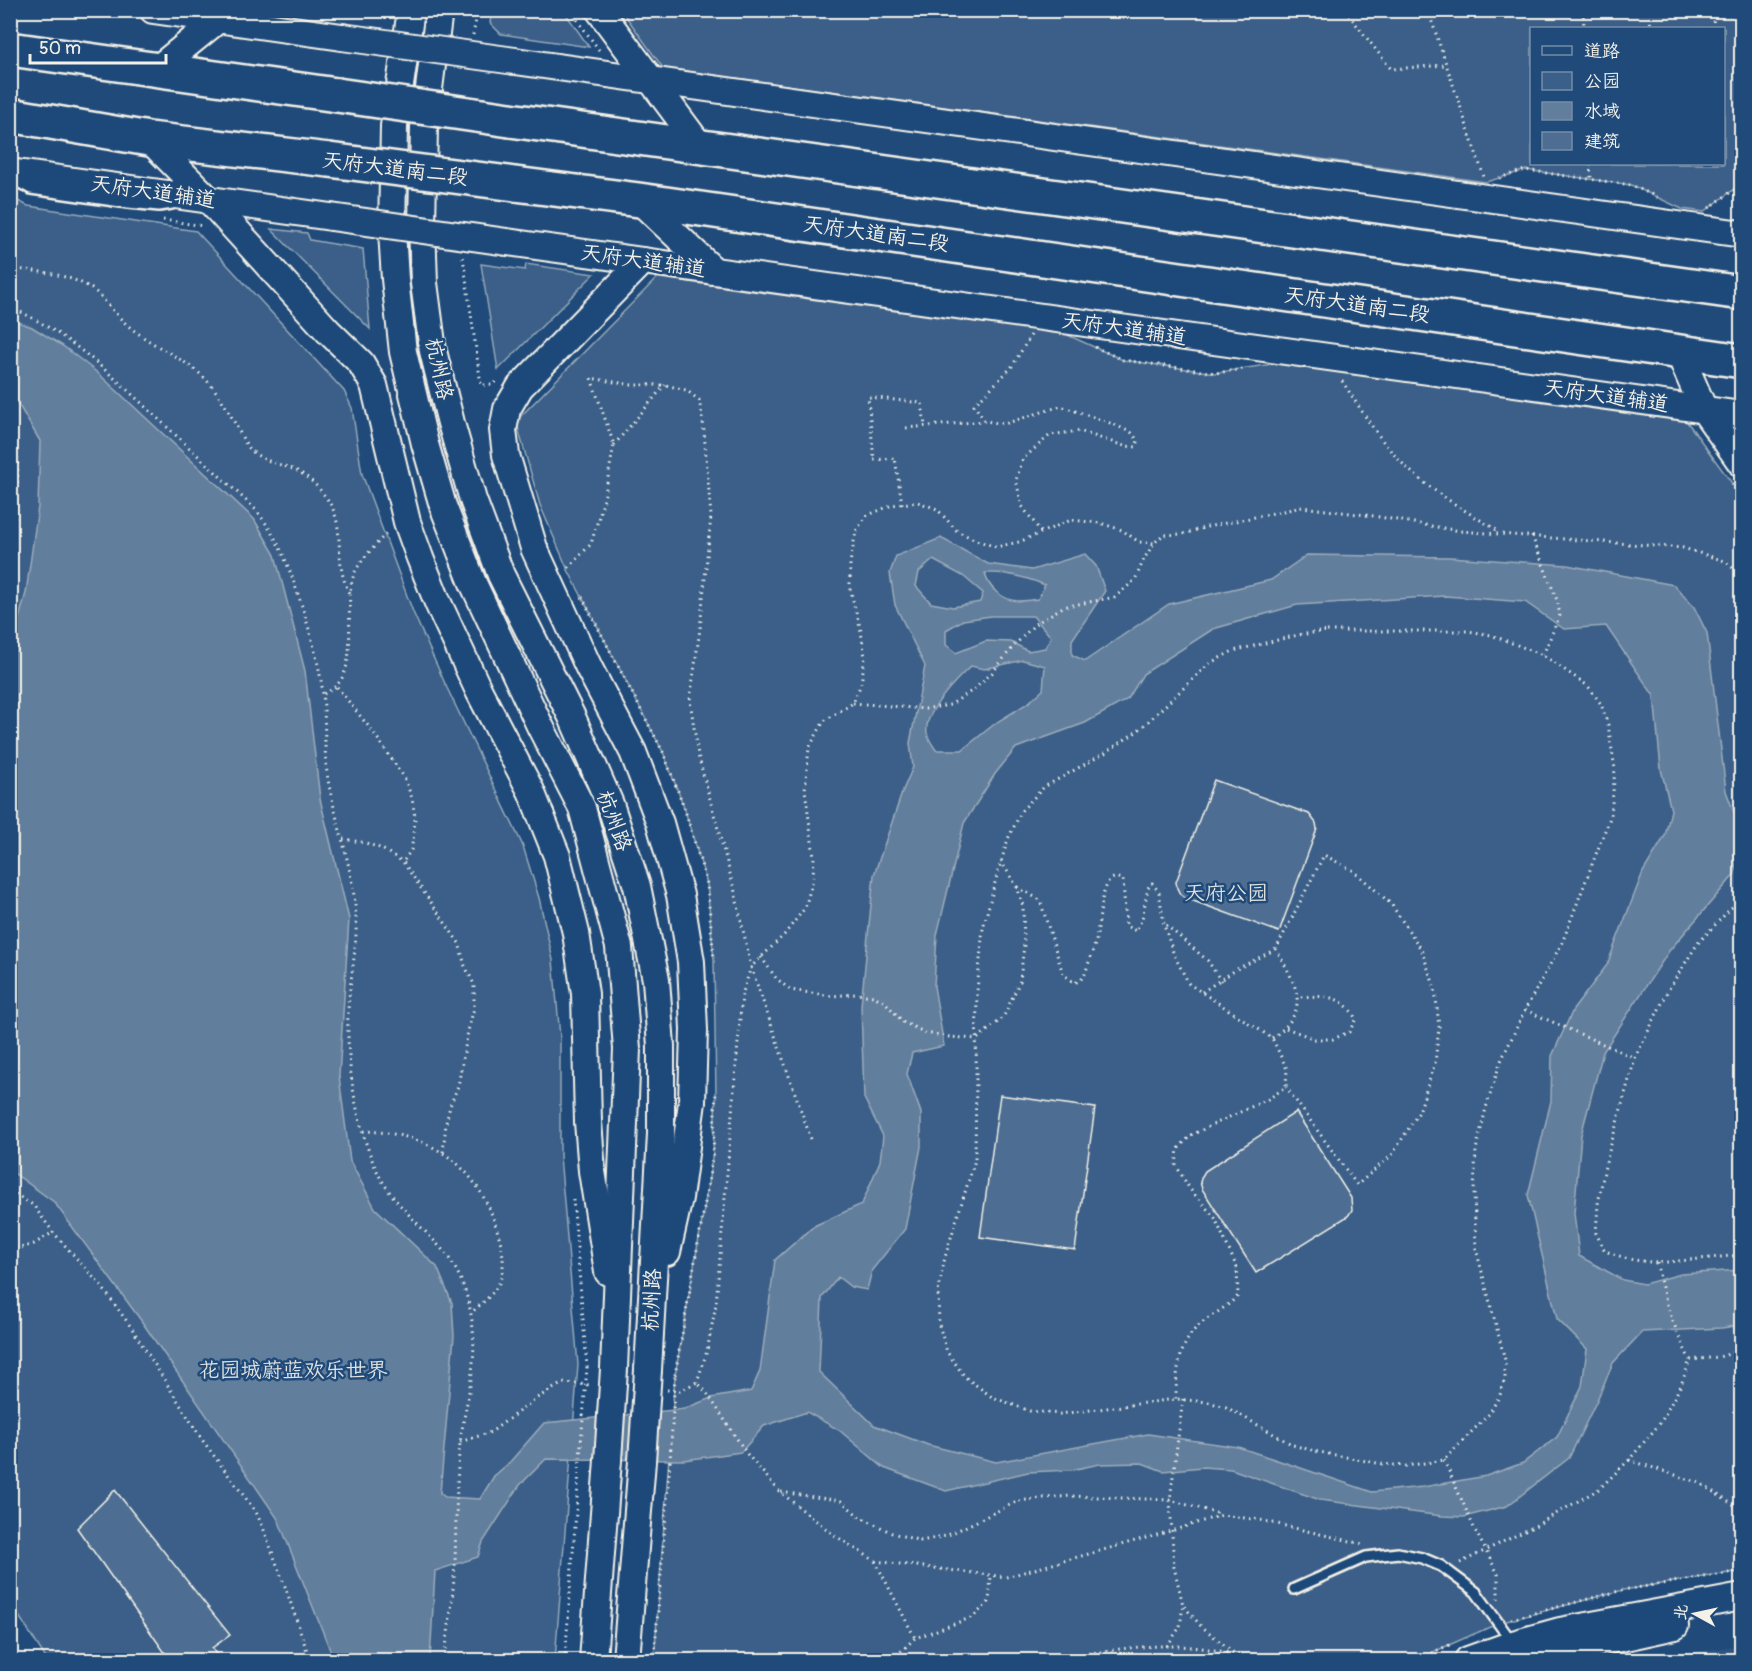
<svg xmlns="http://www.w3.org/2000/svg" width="1752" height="1671" font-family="Pangolin,'LXGW WenKai TC',sans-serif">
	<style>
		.built { fill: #2d5581 }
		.green { fill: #3a5f88; stroke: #97a8b8; stroke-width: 1.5; fill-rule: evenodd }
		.water { fill: #627e9d; stroke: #9cacbb; stroke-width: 1.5; fill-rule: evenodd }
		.building { fill: #4d6e92; stroke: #f4f1e8; stroke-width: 1.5 }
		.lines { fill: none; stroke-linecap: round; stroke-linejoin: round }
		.lane-casing { stroke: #f4f1e8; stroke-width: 14 }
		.secondary-casing { stroke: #f4f1e8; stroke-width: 30 }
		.highway-casing { stroke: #f4f1e8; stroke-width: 38 }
		.path { stroke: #f4f1e8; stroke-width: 3; stroke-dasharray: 1.5 4.5; stroke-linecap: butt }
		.lane { stroke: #1f4a7a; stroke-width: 9 }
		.secondary { stroke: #1f4a7a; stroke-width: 26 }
		.highway { stroke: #1f4a7a; stroke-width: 33 }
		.secondary-bridge-casing { stroke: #f4f1e8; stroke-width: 30; stroke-linecap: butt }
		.highway-bridge-casing { stroke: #f4f1e8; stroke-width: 38; stroke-linecap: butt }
		.path-bridge { stroke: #f4f1e8; stroke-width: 3; stroke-dasharray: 1.5 4.5; stroke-linecap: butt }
		.secondary-bridge { stroke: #1f4a7a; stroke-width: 26 }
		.highway-bridge { stroke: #1f4a7a; stroke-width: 33 }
		.labels { text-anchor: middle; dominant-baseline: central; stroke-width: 5; stroke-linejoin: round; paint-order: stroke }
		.street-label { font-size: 21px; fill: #f4f1e8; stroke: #1f4a7a }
		.park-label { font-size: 21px; fill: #e1e2de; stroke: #1f4a7a }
	</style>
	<rect width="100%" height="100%" fill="#1f4a7a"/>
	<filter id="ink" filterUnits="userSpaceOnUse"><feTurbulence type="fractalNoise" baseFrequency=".0167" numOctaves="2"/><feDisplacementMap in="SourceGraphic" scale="12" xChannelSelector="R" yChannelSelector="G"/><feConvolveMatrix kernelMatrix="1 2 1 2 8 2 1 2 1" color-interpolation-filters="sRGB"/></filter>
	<g filter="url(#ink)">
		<polygon class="built" points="1741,1645 1741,1660 1643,1660 1644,1660"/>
		<g class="green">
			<polygon points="492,11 564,11 589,47 501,34 490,23"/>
			<path d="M622,11h1119v173l-37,28 -22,-3 -51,-24 -105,-15 -40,12 -823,-114zM1724,28v136h-192v-136z"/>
			<polygon points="10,197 28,206 196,231 344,391 352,408 362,474 413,612 447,688 523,846 539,898 553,960 560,1037 560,1156 578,1365 555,1660 47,1660 19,1616 11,1608"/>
			<polygon points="271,229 307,233 310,240 363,249 370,329"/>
			<polygon points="481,264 525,270 526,264 594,274 498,370"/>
			<polygon points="658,277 1063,333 1123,360 1215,373 1279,363 1685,419 1742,497 1741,1571 1623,1590 1499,1623 1415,1660 654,1660 675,1375 704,1209 713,1152 716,1097 714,960 707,884 684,807 663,752 567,568 540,505 516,421"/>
		</g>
		<path class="water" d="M10,319l22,8 31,19 36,28 155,145 21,36 30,116 15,128 29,120 -10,157 11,85 25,47 62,59 15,36 2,33 -14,157 5,4 35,2 14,-23 15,-13 35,-40 140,-14 27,-11 40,-7 9,-20 15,-111 39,-34 48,-22 18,-43 3,-25 -19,-38 -3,-92 13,-131 29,-85 10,-23 -3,-24 15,-77 -30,-61 -5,-32 6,-17 45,-18 47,26 44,6 53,-16 11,12 9,25 -33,49v15l13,6 84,-57 102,-24 36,-25 143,2 117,8 107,20 20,22 13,26 19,158 15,40v23l-7,21 -65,76 -66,101 -22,83 -7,78 5,43 44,24 21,4 37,-10 60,-4v55l-19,3 -80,4 -29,31 -16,37 -28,58 -62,48 -43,11 -22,-1 -122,-16 -89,-31 -29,-2 -39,4 -21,-8 -42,1 -29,6 -43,2 -82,19 -62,-23 -45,-38 -32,-18 -43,14 -23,26 -57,8 -138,-1 -26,26 -37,57 -5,15 -43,14 -5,89h-96l-56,-141 -138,-200 -86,-117 -43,-31 -1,-520 16,-58 12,-86 2,-66 -29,-49zM933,560l30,16 20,17 -3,9 -27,5 -22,-4 -15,-17 3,-14zM985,573c21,-1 41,4 60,12l-7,14c-6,1 -14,2 -20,2 -16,-1 -30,-13 -33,-28zM1445,596l80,6 39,27 42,-3 48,70 7,73 10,41 -6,26 -22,36 -36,93 -34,45 -21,46 -1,45 -23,94 29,124 30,30 -5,37 -25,51 -34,26 -37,13 -63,11 -51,5 -134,-45 -90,-13 -152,28 -68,-17 -54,-20 -55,-53 3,-74 16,-21 13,10 16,3 5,-20 33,-41 16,-82v-34l-14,-39 5,-21 32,-7 -10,-60 3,-51 27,-112 31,-49 21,-26 69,-25 43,-24 15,-25 70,-45 84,-24zM991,616h42l18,21 -6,11 -17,3 -17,-9 -25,-1 -30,12 -10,-8v-15l17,-10zM1023,660l22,6 -2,24 -15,13 -31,19 -35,28h-26c-3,-5 -8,-11 -9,-17 -4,-20 30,-54 44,-67l13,3z"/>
		<g class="building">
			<polygon points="1214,780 1309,814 1316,823 1317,829 1279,932 1185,898 1180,894 1177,888 1176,882"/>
			<polygon points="1000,1095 1095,1108 1075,1250 980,1237"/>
			<polygon points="1296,1112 1351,1198 1352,1210 1348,1216 1256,1273 1202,1189 1200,1182 1202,1176 1205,1171"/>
			<polygon points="115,1490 230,1635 212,1648 220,1660 170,1660 77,1528"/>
		</g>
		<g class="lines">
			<g class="lane-casing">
				<g id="lane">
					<polyline points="18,182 31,189 128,203 159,206 172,204"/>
					<polyline points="1294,1589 1366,1557 1398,1553 1422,1558 1441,1566 1476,1592 1512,1642"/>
				</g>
			</g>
			<g class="secondary-casing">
				<g id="secondary">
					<polyline points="153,10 342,37"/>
					<polyline points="411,10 394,126 392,231 395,279 403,352 425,444 443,506 473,583 540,726 582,808 619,947 627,1049 614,1369"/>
					<polyline points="439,10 424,128 422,225 424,283 433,351 451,423 473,500 501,575 572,717 610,804 637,886 656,980 661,1046 661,1134 648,1370"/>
					<polyline points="599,10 700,146"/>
					<polyline points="515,61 1742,234"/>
					<polyline points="156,70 226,13"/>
					<polyline points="149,139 208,199 328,331 361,363 374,385 407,522 420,558 438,603 479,691 531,791 557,856 576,933 585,994 588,1122 592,1171 608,1272"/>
					<polyline points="10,172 331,217"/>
					<polyline points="639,200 714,271"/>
					<polyline points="507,242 1742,415"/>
					<polyline points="643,261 520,387 507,409 503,430 506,455 534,548 589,668 633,752 660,823 680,895 691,962 694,1030 692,1102 679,1198 667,1252"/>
					<polyline points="1679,352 1704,410 1742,464"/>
					<polyline points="593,1660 608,1460"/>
					<polyline points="626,1660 642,1461"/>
					<polyline points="1468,1660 1513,1644 1560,1631 1742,1597"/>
					<polyline points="1535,1660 1611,1640 1675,1626"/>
				</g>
			</g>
			<g class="highway-casing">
				<g id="highway">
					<polyline points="10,49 337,95"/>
					<polyline points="10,115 149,139 329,160"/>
					<polyline points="510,120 1742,293"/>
					<polyline points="515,184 639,200 1742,361"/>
				</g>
			</g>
			<g class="path">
				<polyline points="570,10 599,50"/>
				<polyline points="1345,10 1391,69 1446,65"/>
				<polyline points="1428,10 1484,177"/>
				<polyline points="1583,10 1584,28"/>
				<polyline points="1649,10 1651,28"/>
				<polyline points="1713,28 1714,10"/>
				<polyline points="473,35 478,10"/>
				<polyline points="1590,164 1591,179"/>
				<polyline points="1499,178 1525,170 1631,185 1661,199"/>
				<polyline points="1709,208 1742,184"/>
				<polyline points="163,220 204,226"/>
				<polyline points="463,257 481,385 493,385 496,382"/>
				<path d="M10,269c26,1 67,6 87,24 14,14 25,30 42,41 23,17 51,27 70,49 12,13 21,31 29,46 4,8 8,17 15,23 11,9 23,11 37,16 18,6 33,23 42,39 9,18 6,40 9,58 1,11 5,21 9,31"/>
				<path d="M10,307c55,24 97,64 140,104 35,33 70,65 105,98 24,29 33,56 45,91 10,31 19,62 23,94 3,30 0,62 6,91 10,49 29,98 27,149 -1,26 -7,52 -8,78 -1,32 2,66 9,97 5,23 12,47 23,68 15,27 39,47 59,69 21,22 31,53 34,83 4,39 -8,76 -13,114 -4,40 -4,81 -5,121 -2,32 -6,65 -11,96"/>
				<polyline points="1031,335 1011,368 974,405 985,421 1004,424 1061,406 1113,424 1132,433 1138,441 1136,447 1124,446 1079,431 1050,435 1023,459 1016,480 1022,506 1041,532"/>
				<polyline points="1095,347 1123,360 1216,373 1243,369"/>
				<path d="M1342,381c19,28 36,58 60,82 28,28 64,48 98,69"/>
				<path d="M10,422c13,30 7,89 0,121"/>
				<polyline points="906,428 985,421"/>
				<polyline points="614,445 665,385"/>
				<polyline points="1732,484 1742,497"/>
				<polyline points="902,504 895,458 874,460 868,397 922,403 925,426"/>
				<polyline points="1532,536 1557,600 1560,615 1543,655"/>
				<polyline points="568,568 591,544 604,499 614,445 591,378 632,385 666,385 686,390 699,400 703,420 711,516 700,629 690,700 698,755 735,892 751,967 742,995 716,1304 707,1351 697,1382"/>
				<polyline points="582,597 663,752 684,807 707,884 714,959"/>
				<polygon points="1327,631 1468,631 1491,635 1543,655 1588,686 1601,704 1608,725 1615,769 1611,815 1562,943 1525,1010 1500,1063 1486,1108 1476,1150 1474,1191 1476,1249 1505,1360 1505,1378 1500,1395 1489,1414 1444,1460 1406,1466 1382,1464 1314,1451 1293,1445 1226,1407 1208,1402 1176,1399 1060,1414 1030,1411 992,1397 965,1377 947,1352 939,1325 938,1292 945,1257 975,1160 977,991 983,928 997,875 1008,839 1022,810 1044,787 1105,753 1139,730 1210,663 1233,651 1298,635"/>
				<polyline points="337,687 373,732 404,777 412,798 415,818 414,834 411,850 403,862"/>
				<path d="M324,694c3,-2 8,-4 11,-7 27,-25 5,-86 21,-117 4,-7 11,-16 17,-22 5,-6 10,-12 17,-16"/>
				<polyline points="853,703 925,709 950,705 973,690 992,673 1012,648 1035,624 1063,607 1115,597 1135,580 1144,559 1154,543 1163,535 1183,534 1207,527 1302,507 1374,516 1460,531 1683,548 1725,561 1742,576"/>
				<polyline points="343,839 366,843 382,849 403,862 459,943 465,966 474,984 474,1008 468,1031 458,1086 450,1106 446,1123 443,1153"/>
				<path d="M1017,887l23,13 23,74 12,9 9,-6 12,-36 7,-47 6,-14 7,-3 7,3 3,46 10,5 6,-12 6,-31 4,-5 7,9 5,33 10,30 15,29 83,54 15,31 -1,18 -18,12 -77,36 -13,14 -2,16 13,23 26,30 22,50 1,28c-11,11 -23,17 -35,26 -24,18 -27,49 -27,77"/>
				<polyline points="1742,900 1731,908 1698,943 1670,987 1635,1058 1605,1166 1598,1204 1596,1233 1605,1251 1628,1259 1657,1263 1742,1255"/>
				<polyline points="1166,925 1208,961 1221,981"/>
				<polyline points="761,957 776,978 790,990 832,996 855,994 874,996 886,1003 903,1022 926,1033 950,1037 977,1039 1003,1018 1020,981 1024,945 1023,906 1017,887 1001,861"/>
				<polyline points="1202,992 1237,969 1276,949"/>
				<polyline points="1525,1010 1635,1058"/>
				<path d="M1286,1028l29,11h18l16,-7 7,-13c-14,-26 -33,-23 -58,-22"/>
				<path d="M1272,1038c41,-29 24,-53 4,-89l48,-94 30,16 37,33 30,45 14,39 4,39 -4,36 -16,49 -27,43 -35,30 -71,-98"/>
				<path d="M363,1131c70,2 116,35 135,102 5,16 8,35 1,50 -6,12 -18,21 -28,30"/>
				<polyline points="811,1139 751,967 784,935 805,908 813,879 814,856 805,790 809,748 824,721 853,703 861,684 865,657 861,631 850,589 850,563 856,531 866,516 892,505 918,502 937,509 957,531 976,540 996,547 1019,542 1071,520 1100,523 1122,530 1139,542 1154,543"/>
				<polyline points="10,1191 33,1205 53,1232 102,1287 131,1327 203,1441 256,1512 264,1530 286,1589 310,1660"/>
				<polyline points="573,1199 587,1367"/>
				<polyline points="10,1251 34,1244 52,1233"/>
				<path d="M1657,1263c5,33 18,67 33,97"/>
				<polyline points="675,1375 704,1209 713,1152 716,1091"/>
				<polyline points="667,1390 680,1391 697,1382 707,1393 747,1454 779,1491 834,1535 875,1561 1006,1577 1171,1531 1222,1515 1260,1520 1363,1544"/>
				<polyline points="1183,1399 1170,1500 1174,1567 1183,1605 1200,1625 1234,1653"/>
				<polyline points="460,1442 491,1432 537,1398 563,1383 592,1385"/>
				<polyline points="1444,1460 1475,1530 1498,1574 1498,1599"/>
				<polyline points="1629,1460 1700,1483 1742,1511"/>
				<polyline points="781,1492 841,1501 859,1516 892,1533 921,1541 946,1536 1018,1501 1044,1498 1071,1496 1170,1500 1220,1514"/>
				<polyline points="875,1561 915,1638"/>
				<polyline points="1460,1563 1535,1526 1599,1489 1629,1460 1661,1422 1681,1385 1690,1360 1719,1357 1742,1350"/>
				<polyline points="1511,1619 1623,1590 1742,1571"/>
				<polyline points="1167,1646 1180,1627 1183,1605"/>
				<polyline points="565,1660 580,1458"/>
				<polyline points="654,1660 670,1462"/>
				<polyline points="752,1660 781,1655 804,1655 849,1660"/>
				<polyline points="892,1660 915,1638 973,1617 989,1602 991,1576"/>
				<path d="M1047,1660c39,-6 80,-14 119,-14 28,-1 65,6 91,14"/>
				<polyline points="1415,1660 1452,1644"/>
			</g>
			<use href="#lane" class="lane"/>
			<use href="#secondary" class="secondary"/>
			<use href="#highway" class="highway"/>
			<g class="secondary-bridge-casing">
				<g id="secondary-bridge">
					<polyline points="342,37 515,61"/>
					<polyline points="331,217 507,242"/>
					<polyline points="608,1460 614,1369"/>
					<polyline points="642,1461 648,1370"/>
				</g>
			</g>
			<g class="highway-bridge-casing">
				<g id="highway-bridge">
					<polyline points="337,95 510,120"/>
					<polyline points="329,160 515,184"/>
				</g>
			</g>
			<g class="path-bridge">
				<polyline points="580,1458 587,1367"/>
				<polyline points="670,1462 675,1375"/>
			</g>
			<use href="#secondary-bridge" class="secondary-bridge"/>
			<use href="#highway-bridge" class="highway-bridge"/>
		</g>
	</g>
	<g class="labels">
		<g class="street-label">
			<text transform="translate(395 169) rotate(7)">天府大道南二段</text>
			<text transform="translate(153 192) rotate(8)">天府大道辅道</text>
			<text transform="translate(876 234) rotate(8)">天府大道南二段</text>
			<text transform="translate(643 261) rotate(8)">天府大道辅道</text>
			<text transform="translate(1357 305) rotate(8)">天府大道南二段</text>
			<text transform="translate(1124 329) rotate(8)">天府大道辅道</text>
			<text transform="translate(439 369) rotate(78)">杭州路</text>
			<text transform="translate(1606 396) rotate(8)">天府大道辅道</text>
			<text transform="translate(614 821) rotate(70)">杭州路</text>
			<text transform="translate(652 1300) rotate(-87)">杭州路</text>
		</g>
		<g class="park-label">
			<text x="1226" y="893">天府公园</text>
			<text x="293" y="1370">花园城蔚蓝欢乐世界</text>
		</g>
	</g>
	<rect width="1752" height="1671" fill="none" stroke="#1f4a7a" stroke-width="36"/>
	<rect x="18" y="18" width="1716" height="1635" fill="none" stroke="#f4f1e8" stroke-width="2" filter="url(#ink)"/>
	<rect x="1530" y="27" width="195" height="138" fill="#1f4a7a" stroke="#748da6" stroke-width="1.5"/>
	<rect x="1542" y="46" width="30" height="9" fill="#1f4a7a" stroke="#748da6" stroke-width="1.5"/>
	<text x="1584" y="57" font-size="18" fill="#f4f1e8">道路</text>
	<rect x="1542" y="72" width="30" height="18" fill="#3a5f88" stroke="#748da6" stroke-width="1.5"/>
	<text x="1584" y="87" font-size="18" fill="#f4f1e8">公园</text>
	<rect x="1542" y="102" width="30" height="18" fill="#627e9d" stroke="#748da6" stroke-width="1.5"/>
	<text x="1584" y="117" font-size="18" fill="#f4f1e8">水域</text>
	<rect x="1542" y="132" width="30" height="18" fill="#4d6e92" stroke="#748da6" stroke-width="1.5"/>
	<text x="1584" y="147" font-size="18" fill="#f4f1e8">建筑</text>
	<g transform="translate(1695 1614) rotate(278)" stroke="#1f4a7a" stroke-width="4.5" paint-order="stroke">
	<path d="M0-4.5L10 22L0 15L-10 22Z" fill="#f4f1e8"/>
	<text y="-9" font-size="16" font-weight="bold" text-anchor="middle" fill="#f4f1e8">北</text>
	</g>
	<path d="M30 54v9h136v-9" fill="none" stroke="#f4f1e8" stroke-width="3"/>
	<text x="39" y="54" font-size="18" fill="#f4f1e8" stroke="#1f4a7a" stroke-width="4.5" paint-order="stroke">50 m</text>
</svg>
